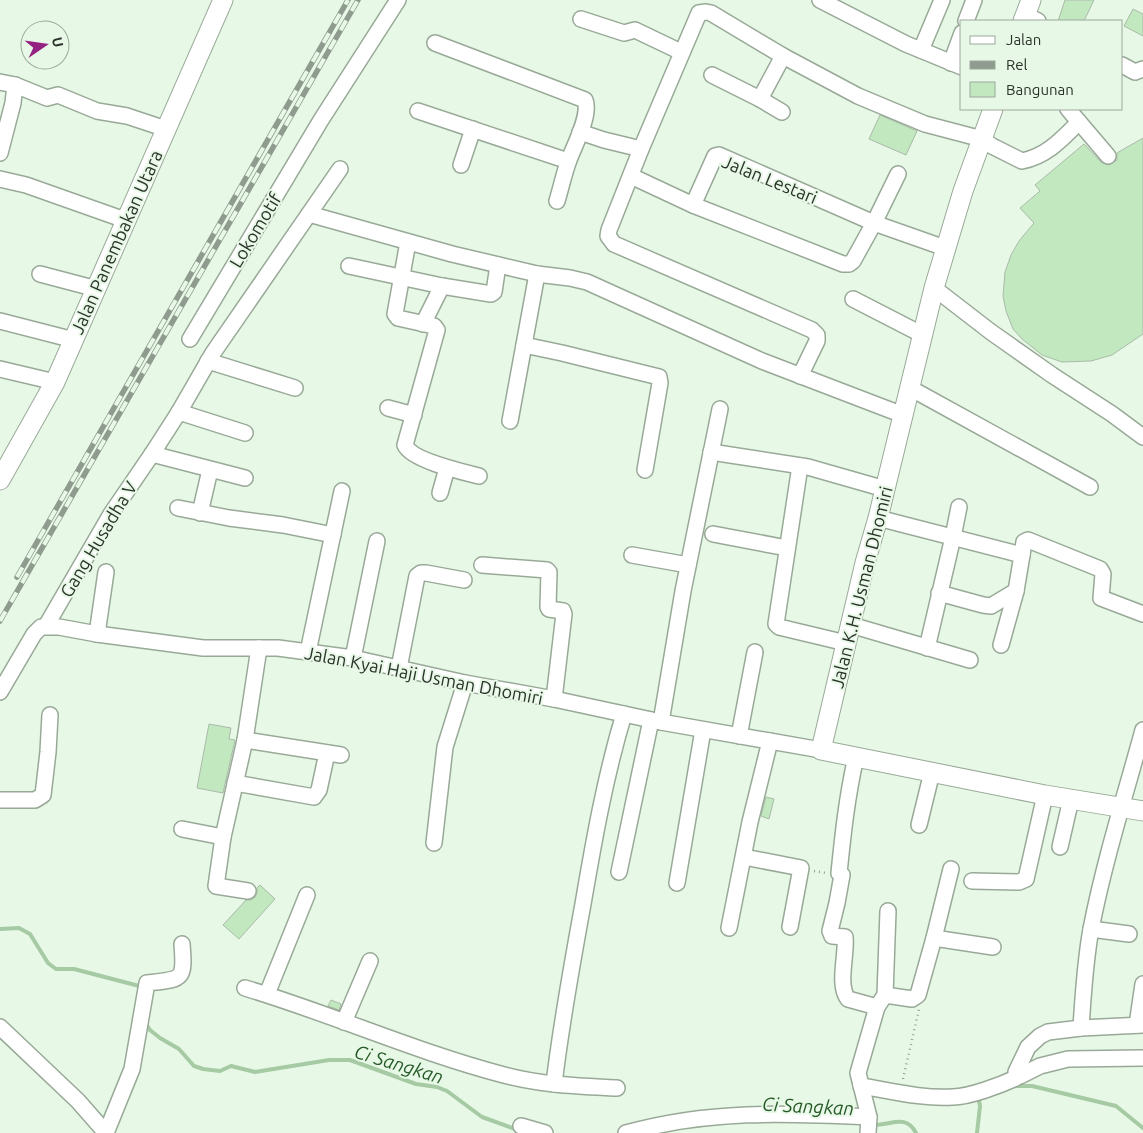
<svg xmlns="http://www.w3.org/2000/svg" width="1143" height="1133" font-family="Ubuntu,sans-serif">
	<style>
		.lines { fill: none; stroke-linecap: round; stroke-linejoin: round }
		.stream { stroke: #a5caa4; stroke-width: 4 }
		.building { fill: #c2e8c0; stroke: #aabaa9 }
		.minor-casing { stroke: #99a998; stroke-width: 18 }
		.major-casing { stroke: #99a998; stroke-width: 21 }
		.path { stroke: #95a294; stroke-width: 2.5; stroke-dasharray: 1 4; stroke-linecap: butt }
		.minor { stroke: #fff; stroke-width: 15 }
		.major { stroke: #fff; stroke-width: 19 }
		.rail-casing { stroke: #8e9b8e; stroke-width: 5.5 }
		.rail { stroke: #e7f9e6; stroke-width: 4; stroke-dasharray: 11; stroke-linecap: butt }
		.labels { text-anchor: middle; dominant-baseline: central; stroke-width: 4; stroke-linejoin: round; paint-order: stroke }
		.street-label { font-size: 18px; fill: #2b322b; stroke: #e7f9e6 }
		.water-label { font-size: 19px; font-style: italic; fill: #265927; stroke: #e7f9e6 }
	</style>
	<rect width="100%" height="100%" fill="#e7f9e6"/>
	<g class="lines">
		<g class="stream">
			<polyline points="0,929 19,928 30,934 48,963 56,969 74,969 143,987"/>
			<polyline points="145,1023 150,1030 160,1038 179,1049 194,1066 203,1069 220,1071 231,1066 255,1072 329,1060 350,1060 416,1084 437,1087 447,1091 482,1117 518,1130"/>
			<polyline points="1013,1086 1032,1086 1116,1106 1143,1128"/>
			<path d="M872,1125c18,1 34,-12 44,8"/>
			<polyline points="977,1133 980,1106 978,1096"/>
		</g>
	</g>
	<g class="building">
		<polygon points="1065,0 1094,0 1084,21 1058,21"/>
		<polygon points="1133,9 1143,14 1143,36 1124,26"/>
		<polygon points="880,115 917,131 906,155 869,139"/>
		<polygon points="1143,138 1143,334 1112,355 1091,361 1062,362 1042,355 1022,339 1013,329 1006,311 1003,296 1005,272 1011,255 1019,241 1034,223 1020,208 1040,191 1035,185 1084,144 1101,162 1109,165 1117,160 1117,153"/>
		<polygon points="209,724 231,728 229,739 235,740 223,793 197,788"/>
		<polygon points="766,797 774,799 769,819 761,816"/>
		<polygon points="260,885 275,899 239,939 223,925 246,900 251,900 255,897 257,893 257,888"/>
		<polygon points="331,1000 341,1004 339,1010 328,1006"/>
	</g>
	<g class="lines">
		<g class="minor-casing">
			<g id="minor">
				<polyline points="820,0 906,44 962,67"/>
				<polyline points="1026,15 1038,21"/>
				<polyline points="581,19 624,33 635,30 681,52"/>
				<polyline points="966,21 974,0"/>
				<path d="M435,43l150,57c6,15 -11,46 -16,60 -5,13 -8,28 -12,41"/>
				<polyline points="921,50 942,0"/>
				<polyline points="951,63 962,33"/>
				<polyline points="1122,65 1135,72 1143,69"/>
				<polyline points="712,75 760,99 782,112"/>
				<polyline points="0,82 15,85 47,98 58,95 97,111 127,116 166,129"/>
				<polyline points="760,99 783,56"/>
				<polyline points="1068,109 1108,156"/>
				<polyline points="418,111 568,161"/>
				<polyline points="580,132 604,140 641,149"/>
				<polyline points="0,153 13,103 15,85"/>
				<polyline points="461,165 473,129"/>
				<polyline points="631,176 693,205 843,264 849,264 853,261 874,223 898,174"/>
				<polyline points="0,179 26,185 125,220"/>
				<polyline points="693,205 715,156 719,155 874,223 945,248"/>
				<polyline points="309,214 452,254 537,274 570,278 587,282 762,361 903,415"/>
				<path d="M408,242l-13,72 3,4 36,8 3,4 -32,115c6,15 58,27 74,31"/>
				<polyline points="349,266 442,286 491,294 494,292 498,265"/>
				<polyline points="40,274 97,289"/>
				<polyline points="934,288 991,332 1052,375 1112,414 1143,437"/>
				<polyline points="853,299 923,335"/>
				<polyline points="0,321 74,340"/>
				<polyline points="423,324 442,286"/>
				<polyline points="190,339 321,120 398,0"/>
				<polyline points="524,345 562,353 659,377 660,383 645,470"/>
				<polyline points="208,361 295,388"/>
				<polyline points="0,369 55,382"/>
				<path d="M800,376l17,-35v-6l-5,-5 -198,-86 -6,-8 1,-6 32,-81 58,-136 7,-1 5,1 72,43 75,40 67,28 57,15 10,7 30,15c25,-5 40,-22 57,-39"/>
				<polyline points="910,388 1090,487"/>
				<polyline points="388,408 414,415"/>
				<polyline points="179,412 213,353 340,169"/>
				<polyline points="510,421 537,274"/>
				<polyline points="711,452 808,467 885,489"/>
				<polyline points="152,454 245,478"/>
				<polyline points="800,466 776,624 779,627 846,643"/>
				<polyline points="440,493 447,468"/>
				<polyline points="178,508 229,518 283,525 333,535"/>
				<polyline points="200,513 210,470"/>
				<polyline points="878,518 1022,555 1016,591 1001,645"/>
				<polyline points="713,534 787,548"/>
				<polyline points="632,555 688,565"/>
				<polyline points="1022,555 1024,542 1028,540 1100,569 1103,574 1101,598 1143,614"/>
				<polyline points="482,565 547,570 549,572 548,607 549,609 563,611 564,614 554,699"/>
				<polyline points="939,593 983,605 991,606 1016,591"/>
				<polyline points="851,625 970,660"/>
				<polyline points="46,626 111,514 152,454 179,412 245,433"/>
				<polyline points="97,634 106,572"/>
				<polyline points="927,648 953,537 959,507"/>
				<polyline points="308,652 342,491"/>
				<polyline points="353,658 377,541"/>
				<polyline points="399,668 417,576 421,573 426,573 464,580"/>
				<polyline points="0,692 34,634 41,627 59,627 97,634 203,648 278,648 353,658 465,683 554,699 661,722 821,750"/>
				<polyline points="661,722 683,591 720,409"/>
				<polyline points="739,736 755,652"/>
				<polyline points="245,740 341,755"/>
				<path d="M856,757c-9,39 -13,77 -17,116l3,2 -5,28 -7,28 2,5 13,1c2,18 -8,48 3,62l29,8"/>
				<polyline points="235,783 314,797 319,790 327,753"/>
				<polyline points="0,800 35,800 43,795 48,752 50,715"/>
				<polyline points="919,825 932,772"/>
				<polyline points="182,829 223,837"/>
				<polyline points="434,843 445,747 465,683"/>
				<polyline points="1060,847 1071,799"/>
				<polyline points="744,857 801,868 790,927"/>
				<polyline points="619,872 651,720"/>
				<polyline points="972,881 1019,882 1026,879 1045,795"/>
				<polyline points="677,883 703,730"/>
				<polyline points="248,891 216,886 223,837 245,740 259,648"/>
				<polyline points="729,928 750,822 770,741"/>
				<polyline points="1091,929 1129,934"/>
				<polyline points="934,938 993,947"/>
				<path d="M245,988c87,26 171,64 259,87 37,10 75,11 113,13"/>
				<polyline points="267,994 307,895"/>
				<polyline points="885,995 912,999 918,995 934,938 951,869"/>
				<polyline points="344,1022 370,961"/>
				<polyline points="1137,1025 1143,984"/>
				<polyline points="0,1027 78,1101 106,1133"/>
				<path d="M1081,1028c2,-33 4,-66 10,-99 13,-67 34,-133 52,-199"/>
				<polyline points="1016,1072 1028,1047 1040,1036 1048,1032 1081,1028 1143,1025"/>
				<polyline points="1020,1076 1040,1066 1068,1059 1143,1058"/>
				<path d="M554,1084c7,-60 18,-120 29,-180 11,-64 22,-127 41,-190"/>
				<path d="M861,1086c31,5 61,13 92,11 16,0 48,-12 63,-19"/>
				<polyline points="521,1126 545,1133"/>
				<path d="M106,1133l26,-64 15,-86c36,-4 38,-2 35,-39"/>
				<path d="M626,1133c82,-23 159,-20 243,-16"/>
				<polyline points="868,1133 869,1117 858,1073 877,1007 885,995 888,911"/>
			</g>
		</g>
		<g class="major-casing">
			<g id="major">
				<polyline points="1023,21 1031,0"/>
				<polyline points="993,109 963,191 934,288 878,518 865,563 821,750 1045,795 1143,811"/>
				<polyline points="0,480 55,382 223,0"/>
			</g>
		</g>
		<g class="path">
			<polyline points="814,871 826,873"/>
			<polyline points="903,1079 919,1009"/>
		</g>
		<use href="#minor" class="minor"/>
		<use href="#major" class="major"/>
		<g class="rail-casing">
			<g id="rail">
				<polyline points="17,577 348,0"/>
				<polyline points="0,621 358,0"/>
			</g>
		</g>
		<use href="#rail" class="rail"/>
	</g>
	<g class="labels">
		<g class="street-label">
			<text transform="translate(770 179) rotate(22)">Jalan Lestari</text>
			<text transform="translate(255 230) rotate(-59)">Lokomotif</text>
			<text transform="translate(116 242) rotate(-66)">Jalan Panembakan Utara</text>
			<text transform="translate(98 539) rotate(-59)">Gang Husadha V</text>
			<text transform="translate(861 587) rotate(-76)">Jalan K.H. Usman Dhomiri</text>
			<text transform="translate(424 675) rotate(11)">Jalan Kyai Haji Usman Dhomiri</text>
		</g>
		<g class="water-label">
			<text transform="translate(399 1064) rotate(17)">Ci Sangkan</text>
			<text transform="translate(808 1106) rotate(3)">Ci Sangkan</text>
		</g>
	</g>
	<rect x="960" y="20" width="162" height="90" fill="#e7f9e6" stroke="#9ca99b"/>
	<rect x="970" y="36" width="25" height="8" fill="#ffffff" stroke="#9ca99b"/>
	<text x="1006" y="45" font-size="15" fill="#2b322b">Jalan</text>
	<rect x="970" y="61" width="25" height="8" fill="#8e9b8e" stroke="#9ca99b"/>
	<text x="1006" y="70" font-size="15" fill="#2b322b">Rel</text>
	<rect x="970" y="82" width="25" height="15" fill="#c2e8c0" stroke="#9ca99b"/>
	<text x="1006" y="95" font-size="15" fill="#2b322b">Bangunan</text>
	<g transform="translate(45 45) rotate(77)"><circle r="24" fill="#e7f9e6" stroke="#9ca99b"/>
	<path d="M0-4L9 19L0 12L-9 19Z" fill="#932281"/>
	<text y="-8" font-size="14" font-weight="bold" text-anchor="middle" fill="#2b322b">U</text>
	</g>
</svg>
